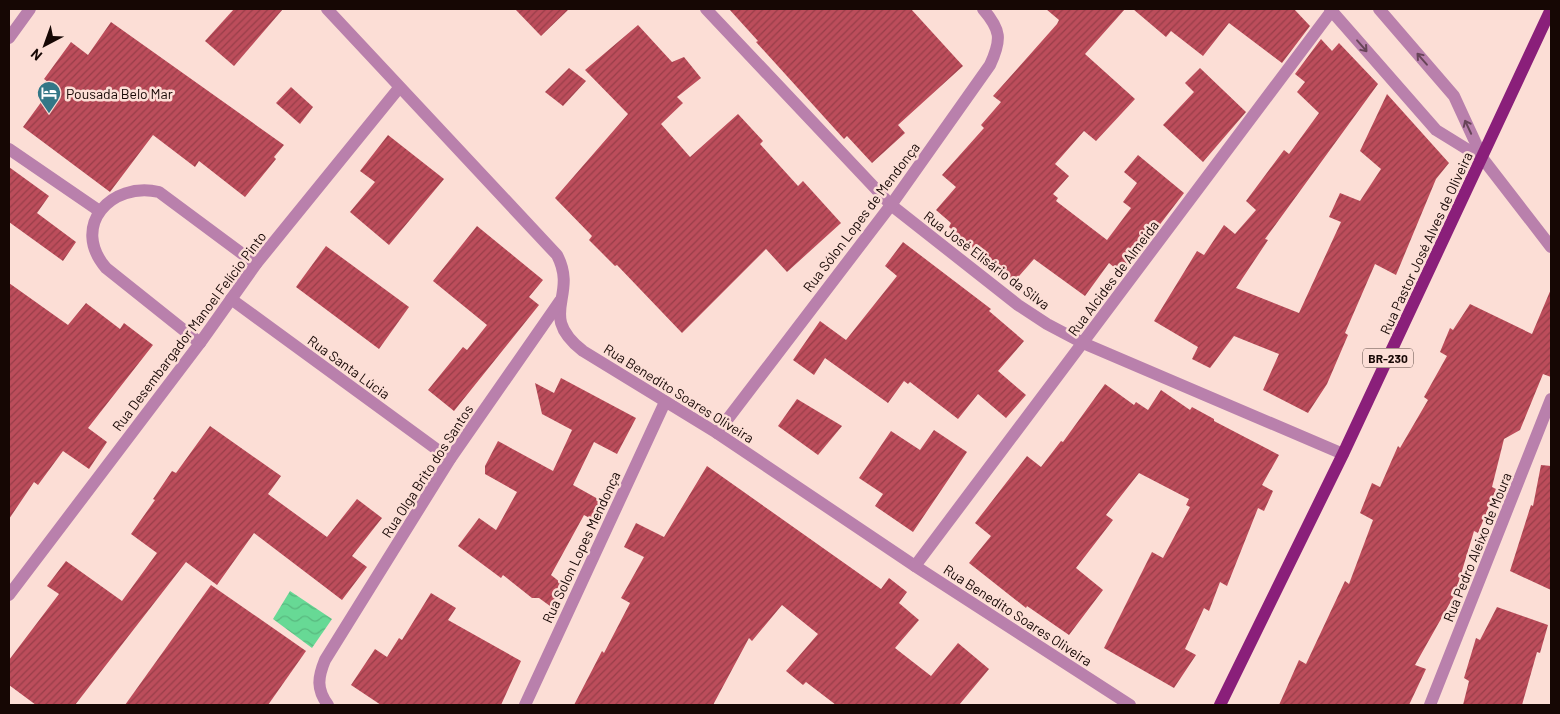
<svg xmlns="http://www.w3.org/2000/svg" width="1560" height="714" font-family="Barlow,sans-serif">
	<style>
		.water { fill: url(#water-waves) }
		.building { fill: url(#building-hatch) }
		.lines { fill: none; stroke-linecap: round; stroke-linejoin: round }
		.minor { stroke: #b980ac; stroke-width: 12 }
		.primary { stroke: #8a1f7a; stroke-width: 12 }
		.oneway { stroke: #684458 }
		.labels { text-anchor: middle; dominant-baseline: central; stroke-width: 5; stroke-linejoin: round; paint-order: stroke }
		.shield { fill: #fcded6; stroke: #5b4843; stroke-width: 1 }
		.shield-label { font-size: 12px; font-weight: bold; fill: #160704 }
		.poi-label { font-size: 14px; fill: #160704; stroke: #fcded6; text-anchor: start }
		.street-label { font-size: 14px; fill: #160704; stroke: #fcded6 }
	</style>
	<defs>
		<pattern id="water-waves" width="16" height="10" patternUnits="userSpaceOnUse" patternTransform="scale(1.25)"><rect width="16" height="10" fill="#67d995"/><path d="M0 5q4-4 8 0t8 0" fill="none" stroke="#59b97f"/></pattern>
		<pattern id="building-hatch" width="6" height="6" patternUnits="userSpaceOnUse" patternTransform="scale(1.25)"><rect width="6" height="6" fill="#bc4d5b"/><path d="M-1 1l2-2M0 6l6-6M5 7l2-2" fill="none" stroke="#983e49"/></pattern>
	</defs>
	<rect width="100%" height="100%" fill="#fcded6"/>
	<polygon class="water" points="290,591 332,619 312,648 273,619"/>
	<g class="building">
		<polygon points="234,9 283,9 234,66 205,41"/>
		<polygon points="515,9 569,9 541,36"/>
		<polygon points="729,9 911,9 963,66 898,125 905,133 872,163 847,136 844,139 756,42 758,41"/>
		<polygon points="1046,9 1125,9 1085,54 1135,99 1096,141 1084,131 1055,164 1069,176 1053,194 1058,198 1056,201 1107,240 1131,208 1123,202 1137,183 1124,172 1138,155 1184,193 1122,274 1109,263 1085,296 1034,259 1013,283 949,227 951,223 936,210 956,187 942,175 984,128 981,125 1001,102 993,96 1057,24 1059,20"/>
		<polygon points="1133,9 1294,9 1310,26 1282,63 1229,23 1203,56 1171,31 1166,37"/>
		<polygon points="111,22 284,145 274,157 276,159 245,197 199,161 195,167 153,135 110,192 23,127 53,86 44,79 71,42 88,55"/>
		<polygon points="638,25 672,62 684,57 701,78 677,97 683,103 661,124 690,157 738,114 763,141 760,144 798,186 803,181 841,223 787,272 766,249 682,333 617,265 615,266 589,240 592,236 555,198 628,114 585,70"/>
		<polygon points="1321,39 1332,51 1339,43 1378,84 1265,239 1268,240 1236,288 1299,313 1341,222 1329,217 1340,193 1360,201 1381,169 1360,151 1387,94 1449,163 1436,179 1396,275 1375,264 1345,333 1348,335 1327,384 1308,413 1263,390 1279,354 1234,336 1210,368 1192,359 1198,347 1154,321 1197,251 1204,255 1224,225 1235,234 1256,210 1246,201 1284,150 1289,154 1319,113 1297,92 1305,82 1295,74"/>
		<polygon points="569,68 586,81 563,106 545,92"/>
		<polygon points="1200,68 1246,112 1203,162 1163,125 1194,92 1185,83"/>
		<polygon points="291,87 313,107 300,124 276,103"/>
		<polygon points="388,135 444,179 389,245 350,212 375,182 360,171"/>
		<polygon points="9,167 49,196 37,213 76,242 63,261 9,222"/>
		<polygon points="477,226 543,280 529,297 539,305 454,411 428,390 463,347 467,350 487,325 433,281"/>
		<polygon points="903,242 991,309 989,311 1024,341 998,371 1026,395 1006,418 978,394 958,419 910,382 908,384 904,381 888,403 825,358 814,375 793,360 820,321 846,340 897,276 885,266"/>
		<polygon points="326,246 409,307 379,349 296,287"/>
		<polygon points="9,283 68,325 86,303 120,329 124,323 153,345 88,428 107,442 89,469 63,451 38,485 34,482 9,519"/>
		<polygon points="1551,289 1551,377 1543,374 1520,430 1504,439 1492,487 1496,489 1478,533 1474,531 1455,594 1415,665 1426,669 1409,705 1279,705 1299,660 1306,664 1345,581 1349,584 1373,520 1360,513 1372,483 1380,487 1398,446 1400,448 1428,400 1424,397 1447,356 1440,352 1450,328 1453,330 1470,304 1532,334"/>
		<polygon points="561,378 636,418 617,454 594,442 573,485 607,504 597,522 584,515 551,575 565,586 550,606 539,598 532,598 503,575 501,578 458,546 479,518 496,530 517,492 485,474 485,466 498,441 553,471 572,430 542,414 535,383 554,393"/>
		<polygon points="1105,384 1134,405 1136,402 1148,410 1161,390 1190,410 1192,407 1214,419 1214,421 1279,455 1262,485 1273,491 1264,511 1258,508 1227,586 1220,582 1209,611 1204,608 1185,649 1196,655 1174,688 1104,648 1152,552 1163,558 1190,507 1186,505 1189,499 1139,473 1106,515 1113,520 1076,568 1103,590 1069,635 1027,606 1026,608 969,563 991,536 975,523 1027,456 1041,467 1061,441 1063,442"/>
		<polygon points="797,399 842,426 818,455 778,426"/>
		<polygon points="210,426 281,476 268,494 327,537 357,499 382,518 352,556 367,567 342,600 254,533 217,585 186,562 75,705 36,705 9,685 9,660 59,594 47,586 66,561 122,601 157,553 131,534 155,500 153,499 172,471 176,473"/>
		<polygon points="934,430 967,452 913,532 875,506 883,494 859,478 891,431 920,450"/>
		<polygon points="1541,465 1551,466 1551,590 1510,571 1531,505 1533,506"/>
		<polygon points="707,466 881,589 889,578 907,592 899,603 919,620 895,648 931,676 958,643 989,669 959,705 836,705 806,682 803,685 786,671 818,634 782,605 752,641 749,638 713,705 574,705 602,651 604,653 630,603 621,598 644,557 624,547 636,523 664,537"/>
		<polygon points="211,585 306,651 268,705 125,705"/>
		<polygon points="431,593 456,608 448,620 521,661 501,705 381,705 351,685 375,649 387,657 399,638 402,640"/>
		<polygon points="1497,607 1548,625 1540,653 1537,652 1522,705 1463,705 1469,681 1464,678 1476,638 1480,640"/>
	</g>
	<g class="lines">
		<g class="minor">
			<path d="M327,9l230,246c22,42 -21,59 26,96l134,82 198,133 215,139"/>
			<polyline points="706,9 891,205 1018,305 1047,324 1083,343 1343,454"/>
			<polyline points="1330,9 1436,130 1483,159"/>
			<polyline points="1379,9 1454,96 1483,159 1551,247"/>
			<polyline points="9,38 30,9"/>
			<polyline points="9,149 98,210"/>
			<polyline points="231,299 450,459"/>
			<path d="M200,343l-94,-75c-36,-42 5,-87 53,-76l97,72"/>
			<path d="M717,433l174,-228 99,-140c12,-26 11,-35 -7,-56"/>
			<polyline points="915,566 1333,9"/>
			<polyline points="9,595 200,343 256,264 399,88"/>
			<path d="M328,705c-12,-16 -10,-28 -3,-45l125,-201 110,-158"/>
			<polyline points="525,705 665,402"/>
			<polyline points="1430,705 1551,399"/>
		</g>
		<polyline class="primary" points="1220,705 1343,454 1551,9"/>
	</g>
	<defs><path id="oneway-shaft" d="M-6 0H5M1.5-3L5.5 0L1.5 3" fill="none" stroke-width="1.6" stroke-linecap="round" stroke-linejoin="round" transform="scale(1.25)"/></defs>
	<g class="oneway">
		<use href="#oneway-shaft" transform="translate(1362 46) rotate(49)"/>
		<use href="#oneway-shaft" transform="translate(1422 59) rotate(-131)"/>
		<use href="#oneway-shaft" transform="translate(1468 127) rotate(-115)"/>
	</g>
	<defs>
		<g id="hotel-pin" transform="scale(1.25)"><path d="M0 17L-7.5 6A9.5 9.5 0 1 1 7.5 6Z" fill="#337787" stroke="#fcded6"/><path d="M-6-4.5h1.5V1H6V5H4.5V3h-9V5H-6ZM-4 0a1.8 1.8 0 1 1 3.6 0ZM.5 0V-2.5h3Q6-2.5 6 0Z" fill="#fff"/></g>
	</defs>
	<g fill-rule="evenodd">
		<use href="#hotel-pin" x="49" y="93"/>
	</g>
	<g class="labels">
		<rect class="shield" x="1363" y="348.5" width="50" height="19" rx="4"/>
		<g class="shield-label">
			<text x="1388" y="358">BR-230</text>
		</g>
		<g class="poi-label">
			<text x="66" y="93">Pousada Belo Mar</text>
		</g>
		<g class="street-label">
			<text transform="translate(861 217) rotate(-53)">Rua Sólon Lopes de Mendonça</text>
			<text transform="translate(1426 243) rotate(-65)">Rua Pastor José Alves de Oliveira</text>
			<text transform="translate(987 260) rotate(37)">Rua José Elisário da Silva</text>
			<text transform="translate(1113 278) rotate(-53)">Rua Alcides de Almeida</text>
			<text transform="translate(189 331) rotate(-53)">Rua Desembargador Manoel Felício Pinto</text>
			<text transform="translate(349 367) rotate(36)">Rua Santa Lúcia</text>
			<text transform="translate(679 393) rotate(32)">Rua Benedito Soares Oliveira</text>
			<text transform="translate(427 471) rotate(-57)">Rua Olga Brito dos Santos</text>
			<text transform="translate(581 547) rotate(-65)">Rua Solon Lopes Mendonça</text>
			<text transform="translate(1477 547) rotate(-68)">Rua Pedro Aleixo de Moura</text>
			<text transform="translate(1018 615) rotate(33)">Rua Benedito Soares Oliveira</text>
		</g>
	</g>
	<rect width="1560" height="714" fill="none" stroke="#160704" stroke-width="20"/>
	<g transform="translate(45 45) rotate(221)" stroke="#fcded6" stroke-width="4" paint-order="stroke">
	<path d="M0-4L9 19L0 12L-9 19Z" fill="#160704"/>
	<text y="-8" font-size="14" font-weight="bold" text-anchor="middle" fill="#160704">N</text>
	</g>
</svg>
